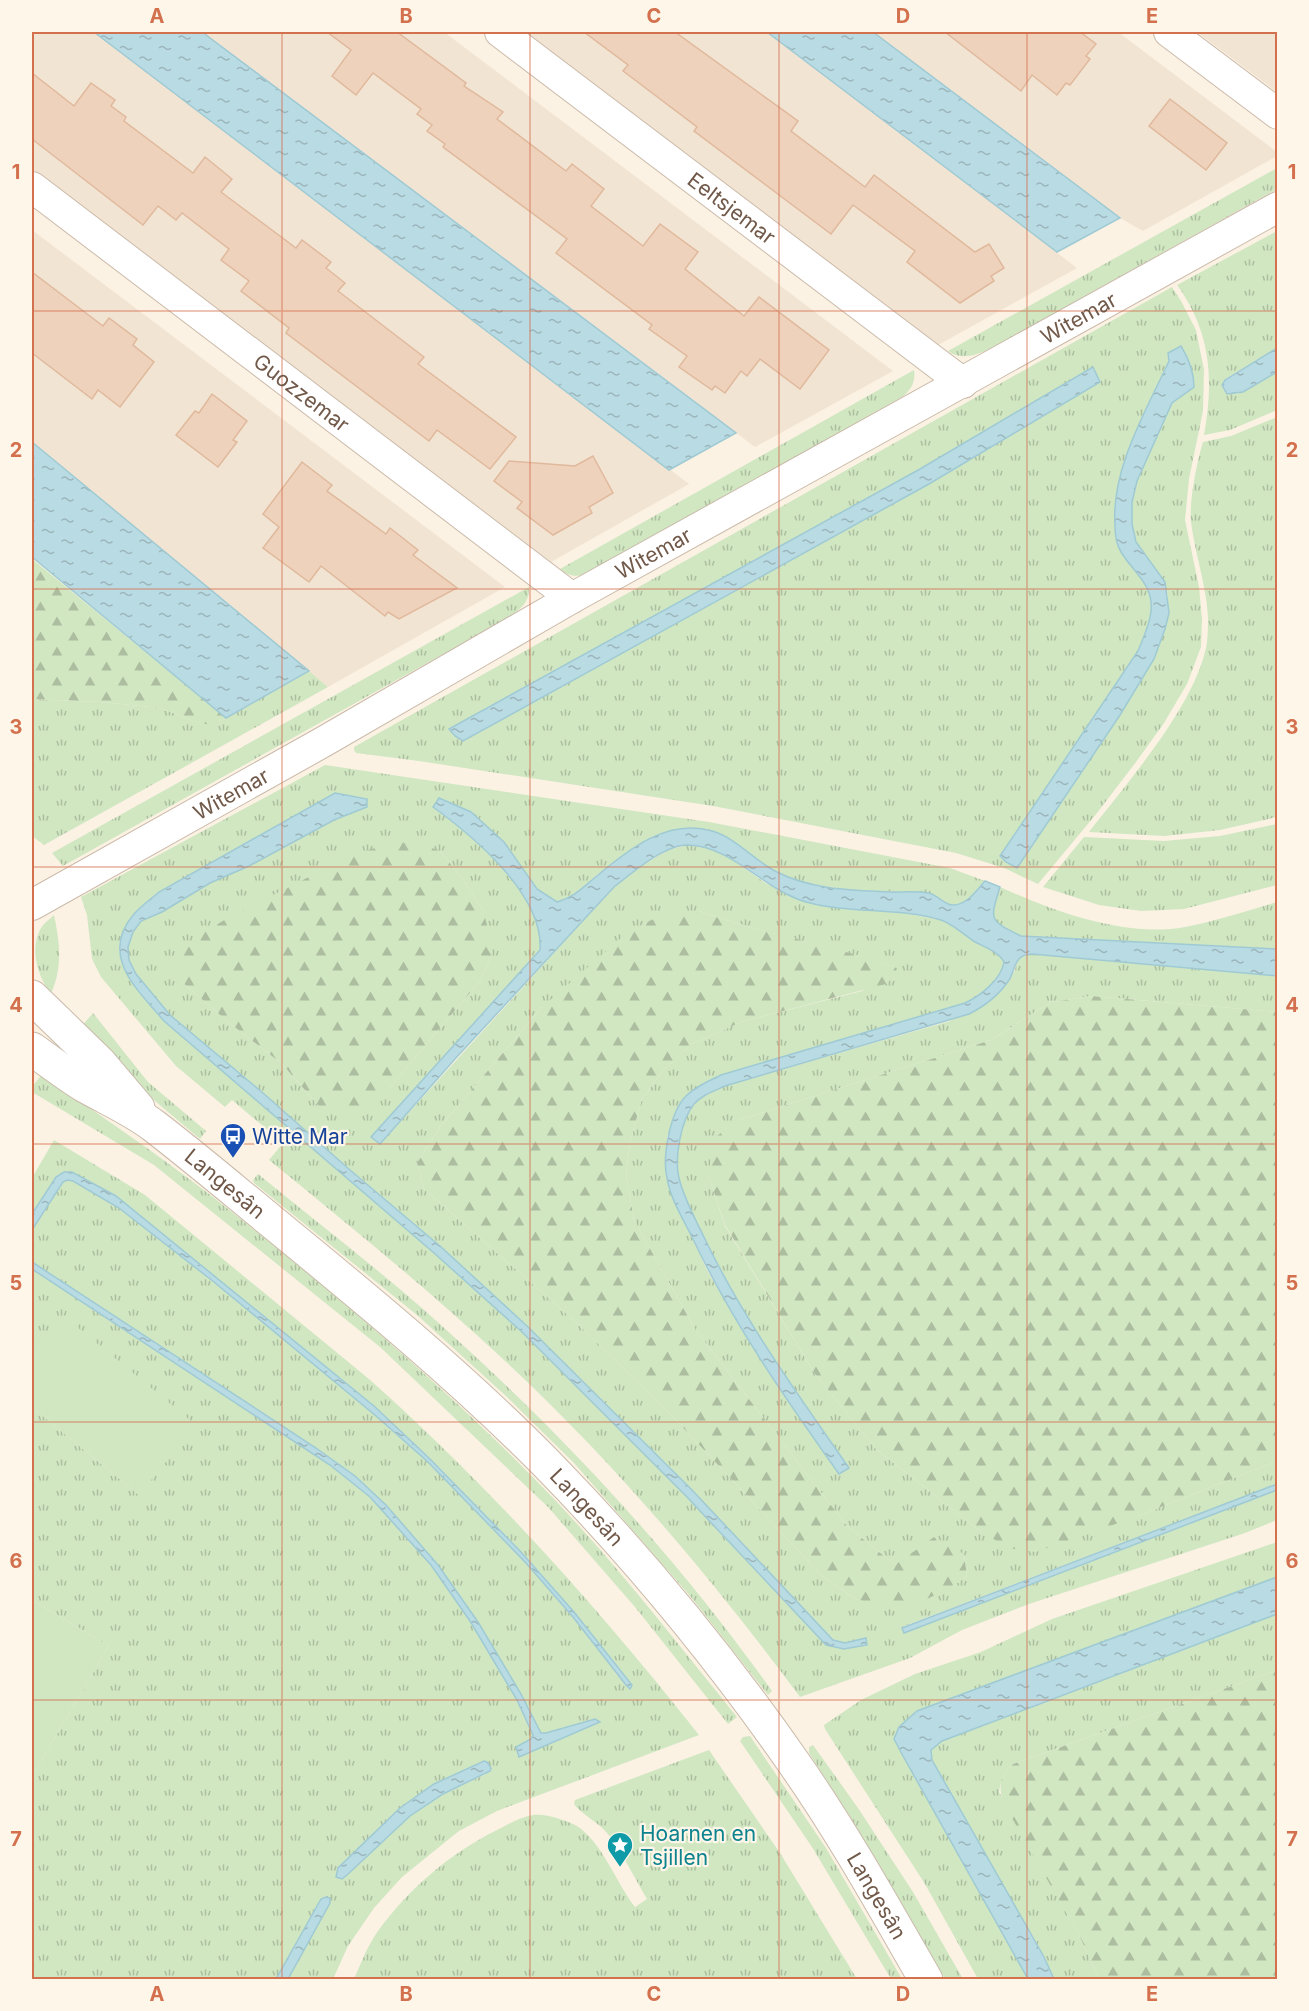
<svg xmlns="http://www.w3.org/2000/svg" width="1309" height="2011" font-family="Inter,sans-serif">
	<style>
		.residential { fill: #f2e4d2 }
		.grass { fill: url(#grass-tufts); fill-rule: evenodd }
		.forest { fill: url(#forest-firs) }
		.pitch { fill: #d0e7c2 }
		.water { fill: url(#water-ripples); stroke: #9fcad4; stroke-width: 1.5 }
		.building { fill: #eed2bc; stroke: #e0b99d; stroke-width: 1.5 }
		.lines { fill: none; stroke-linecap: round; stroke-linejoin: round }
		.minor-casing { stroke: #cbbaaa; stroke-width: 32 }
		.tertiary-casing { stroke: #cbbaaa; stroke-width: 35 }
		.minor { stroke: #fff; stroke-width: 30 }
		.tertiary { stroke: #fff; stroke-width: 33 }
		.grid { fill: none; stroke: #d3704e; stroke-width: 1.5; stroke-opacity: 0.55 }
		.labels { text-anchor: middle; dominant-baseline: central; stroke-width: 4.5; stroke-linejoin: round; paint-order: stroke }
		.street-label { font-size: 21px; fill: #71594a; stroke: #fef6e8 }
		.transit-label { font-size: 21px; fill: #164399; stroke: #fef6e8; text-anchor: start }
		.culture-label { font-size: 21px; fill: #0d838f; stroke: #fef6e8; text-anchor: start }
		.neatline { fill: none; stroke: #d3704e; stroke-width: 2 }
		.grid-label { font-size: 20px; text-anchor: middle; font-weight: bold; fill: #d3704e }
	</style>
	<defs>
		<pattern id="grass-tufts" width="24" height="20" patternUnits="userSpaceOnUse" patternTransform="scale(1.5)"><rect width="24" height="20" fill="#d0e7c2"/><path d="M3 7l-1-3M5 7V3M7 7l1-3M15 17l-1-3M17 17v-4M19 17l1-3" fill="none" stroke="#adbea0"/></pattern>
		<pattern id="forest-firs" width="22" height="20" patternUnits="userSpaceOnUse" patternTransform="scale(1.5)"><rect width="22" height="20" fill="#d0e7c2"/><path d="M5 1l3.5 6h-7zM16 11l3.5 6h-7z" fill="#adbea0"/></pattern>
		<pattern id="water-ripples" width="26" height="14" patternUnits="userSpaceOnUse" patternTransform="scale(1.5)"><rect width="26" height="14" fill="#b9dbe3"/><path d="M2 4q2-2 4 0t4 0M15 11q2-2 4 0t4 0" fill="none" stroke="#9bb5ba"/></pattern>
	</defs>
	<rect width="100%" height="100%" fill="#fbf2e3"/>
	<g class="residential">
		<polygon points="32,32 94,32 689,484 551,562 32,169"/>
		<polygon points="202,32 444,32 893,371 755,447"/>
		<polygon points="523,32 767,32 1077,268 938,345"/>
		<polygon points="873,32 1118,32 1277,152 1277,156 1143,231 1120,218"/>
		<polygon points="1197,32 1277,32 1277,92"/>
		<polygon points="32,230 505,587 328,687 32,442"/>
	</g>
	<g class="grass">
		<path d="M1277,168v21l-278,155c-15,8 -36,19 -51,7z"/>
		<path d="M1277,231v117l-52,31 -3,6 15,9 40,-22v38l-47,20 -26,5c10,-56 7,-103 -27,-150z"/>
		<path d="M1172,287l9,14 15,29 8,40 -1,41 -14,68 -4,41 14,67 3,32 -1,28 -14,37 -23,39 -28,39 -39,51 -59,71 -34,-16 -48,-15 -243,-47 -294,-45 -63,-8 -2,-3v-3zM1181,346c9,13 13,25 13,41l-22,16 -35,78 -5,21v22l4,18 29,40 3,16 -14,61 -34,56 -104,152 -10,-5 132,-211 11,-27 2,-12v-12l-9,-22 -26,-39 -1,-40 48,-123 6,-15zM1093,368l6,14 -170,102 -466,257 -13,-12 470,-260z"/>
		<path d="M914,370c2,12 -3,20 -12,27l-310,175c-11,5 -22,6 -32,-3z"/>
		<path d="M1277,417v400l-57,13 -56,6 -75,-4c38,-49 104,-124 117,-184 2,-9 2,-22 2,-31 -2,-33 -13,-63 -17,-95 -2,-20 6,-61 12,-80l28,-6z"/>
		<path d="M529,587c1,16 -10,23 -21,31l-445,248 -11,-13z"/>
		<polygon points="309,671 328,687 44,845 32,836 32,699 100,702 161,708 193,721 214,725"/>
		<path d="M325,765l384,57 241,46 35,13 -12,14 -11,8 -10,2 -23,-12 -76,-3 -47,-6 -31,-12 -41,-30 -22,-11 -24,-3 -90,46 -28,24 -13,4 -20,-13 -33,-47 -71,-35c40,29 111,88 107,143l-168,186 8,8 234,-257 26,-20 28,-17 19,-5 19,3 18,6 43,30 85,25 50,4 41,7 25,17 33,19 3,6c-3,18 -24,34 -39,41l-244,72 -36,22 -9,16 -9,24 11,71 29,62 38,65 94,139 9,-7c-51,-74 -106,-148 -144,-230 -9,-19 -20,-38 -25,-59 -5,-20 2,-58 15,-74 8,-9 20,-13 31,-18l225,-65 65,-50c1,-11 7,-15 17,-17l245,22v36l-185,-16 -41,6 -60,38 -255,81 -27,56 16,49 90,148 61,75 100,79 32,19 133,-32 136,-54v23l-375,143 2,6 373,-143v30l-32,13 -216,71 -67,26 -52,28 -110,39c-89,-120 -186,-235 -296,-337 -75,-70 -155,-135 -235,-200l14,-17 -51,-43 -7,7 -49,-41 -75,-89 -9,-18 -5,-44 -6,-18zM335,793l31,14 -32,13 -85,46 -39,17 -48,29 -21,9 -8,11 -5,14 1,14 7,14 34,41 93,78 87,77 90,76 87,80 165,164 141,150 12,3 21,-5 -22,11 -18,-4 -140,-149 -164,-164 -88,-79 -269,-232c-21,-24 -43,-42 -46,-75l40,-54zM440,851l22,27 21,32 8,47 -11,24 -90,106 -71,19 -37,-42 -55,-43 -45,-39zM699,911c65,23 133,34 198,57l-35,23 -121,31 -51,23 -28,27 -20,27 -12,43 -4,32 8,46 61,109 152,197 48,39 69,-11 3,22 -14,10 -96,14 -35,-24 -149,-159 -97,-95 -152,-133 -7,-26 23,-36 101,-119z"/>
		<polygon points="1277,824 1277,885 1184,909 1141,911 1099,905 1043,887 1084,837 1164,841 1220,836"/>
		<path d="M1000,887c53,24 125,51 185,40 31,-6 62,-16 92,-25v47l-256,-13c-33,-16 -31,-16 -21,-49z"/>
		<path d="M54,915c6,29 9,51 -3,79 -13,-17 -22,-45 -10,-66 3,-5 9,-9 13,-13z"/>
		<polygon points="93,1013 148,1082 206,1131 200,1139 142,1090 80,1028"/>
		<path d="M42,1074c55,40 113,78 167,120 121,95 240,195 347,307 64,68 122,143 181,216l-9,7 -93,-117 -87,-100 -168,-160 -226,-182 -122,-73v-5z"/>
		<path d="M54,1140l91,55 224,184c122,109 228,227 330,356l-202,76 -38,20 -57,46 -28,31 -26,38 -15,33h-45l42,-76 -9,-4 -45,80h-244v-203l77,-130 -77,-46v-193l107,88 -74,-177 -33,40v-89l298,196 40,32 61,68 39,56 47,79 16,36 -2,3 -15,8 71,-26 -41,12h-5l-20,-39 -43,-72 -40,-57 -52,-60 -31,-29 -39,-28 -284,-186v-32l31,-48 4,-2 6,1 46,27 95,74 162,134 52,46 98,101 47,54 53,68 4,4 2,-4 -58,-73 -53,-60 -91,-93 -56,-53 -258,-210 -44,-24 -16,5 -24,37v-36zM483,1761l4,1 -1,12 -43,20 -33,22 -63,59 -5,4 -6,-2 2,-9 62,-60 34,-24z"/>
		<path d="M258,1174c55,45 111,88 165,135 129,114 249,241 349,382l-4,4 -77,-98 -117,-134 -67,-66 -90,-82 -163,-132 -1,-3z"/>
		<polygon points="1277,1542 1277,1577 917,1711 899,1727 1028,1979 978,1979 925,1884 825,1729 824,1725 861,1700 915,1674 981,1652 1052,1619"/>
		<path d="M1277,1614v56l-264,94c-10,9 -12,16 -14,28l81,145 19,42h-45l-10,-22 -112,-197 -1,-10 11,-9z"/>
		<polygon points="750,1736 826,1848 902,1979 891,1979 812,1847 740,1741 743,1737"/>
		<polygon points="813,1745 858,1808 913,1892 963,1979 945,1979 857,1828 809,1753 809,1747"/>
		<path d="M709,1750l71,103 77,126h-503c7,-16 14,-34 24,-48 32,-43 70,-76 117,-100 12,-6 25,-14 38,-16 12,-2 33,5 44,11 25,16 40,58 58,81l12,-8c-13,-22 -25,-47 -40,-66 -10,-12 -25,-18 -33,-29l1,-4z"/>
	</g>
	<g class="forest">
		<polygon points="32,559 226,718 214,726 193,721 161,708 100,702 32,699"/>
		<polygon points="395,842 422,844 440,851 462,878 483,910 491,940 491,957 480,981 390,1087 364,1108 345,1111 319,1106 282,1064 227,1021 182,982 179,971 182,955 193,939 226,919 352,855"/>
		<path d="M699,911c65,23 134,34 198,57l-3,9 -8,7 -145,38 -51,23 -28,27 -20,27 -12,43 -4,32 8,46 61,109 152,197 48,39 39,-28 30,17 3,22 -14,10 -24,12 -32,8 -40,-6 -35,-24 -149,-159 -97,-95 -152,-133 -7,-26 23,-36 101,-119 87,-76 39,-20z"/>
		<polygon points="1092,996 1277,1012 1277,1461 1141,1515 1036,1552 1008,1548 976,1528 876,1449 815,1374 725,1225 709,1177 711,1151 717,1136 736,1121 991,1040 1051,1002"/>
		<path d="M1277,1670v309h-178l-19,-42 -76,-133c-6,-16 -5,-28 9,-40z"/>
	</g>
	<g class="pitch">
		<polygon points="65,1317 196,1425 139,1495 32,1407 32,1358"/>
		<polygon points="32,1600 109,1646 32,1776"/>
	</g>
	<g class="water">
		<polygon points="94,32 202,32 736,433 669,470"/>
		<polygon points="767,32 873,32 1120,218 1057,252"/>
		<path d="M1181,346c8,13 13,25 13,41l-22,16 -35,78 -5,21v22l4,18 29,40 4,31 -4,16 -11,30 -34,56 -103,153 -11,-6 -6,-6 138,-205c5,-13 12,-26 13,-40 3,-26 -18,-39 -30,-59 -5,-8 -6,-18 -6,-27 -4,-56 31,-114 54,-164l-1,-8z"/>
		<polygon points="1277,348 1277,372 1243,392 1227,394 1222,385 1225,380"/>
		<polygon points="1093,367 1100,382 929,484 463,741 455,736 449,729 920,469"/>
		<polygon points="32,442 309,671 226,718 32,557"/>
		<path d="M335,793l32,6v8l-33,13 -85,46 -39,17 -48,29 -21,9 -8,11 -5,15 1,13 7,14 34,41 93,78 87,77 90,76 87,80 165,164 141,150 12,3 21,-5 1,7 -23,4 -18,-4 -140,-149 -164,-164 -88,-79 -270,-232c-26,-31 -66,-65 -30,-107 7,-8 17,-15 25,-22z"/>
		<path d="M439,798l32,14 33,30 33,47 20,13c18,-5 26,-15 41,-27 31,-26 70,-57 114,-44 25,7 42,30 65,41 35,18 76,18 115,20 12,0 26,-1 37,1 8,2 16,12 24,12 14,0 24,-15 32,-24l15,6c-10,33 -12,33 21,49l256,13v27l-245,-22c-3,1 -6,0 -9,2 -9,4 -9,17 -14,24 -10,15 -24,26 -40,34l-244,72c-11,5 -23,9 -31,18 -13,16 -20,54 -15,74 5,21 16,40 25,59 39,82 93,156 145,231l-10,6c-54,-76 -107,-152 -147,-237 -9,-18 -22,-39 -25,-59 -5,-21 3,-66 19,-82 10,-10 23,-15 35,-21l244,-72c15,-7 36,-23 39,-41 -5,-10 -19,-15 -29,-20 -11,-7 -22,-18 -34,-22 -44,-13 -92,-6 -135,-18 -42,-12 -74,-56 -118,-57 -24,0 -55,27 -74,42l-159,172 -75,85 -9,-7 169,-187c4,-55 -67,-114 -107,-143z"/>
		<polygon points="64,1172 72,1172 116,1196 374,1406 430,1459 521,1552 574,1612 632,1685 630,1689 626,1685 573,1617 526,1563 428,1462 376,1416 214,1282 119,1208 73,1181 67,1180 63,1182 32,1230 32,1214 56,1177"/>
		<polygon points="32,1262 316,1448 355,1476 386,1505 438,1565 478,1622 521,1694 541,1733 546,1733 595,1719 600,1722 519,1757 516,1747 531,1739 533,1735 517,1700 470,1621 431,1565 370,1497 330,1465 32,1269"/>
		<polygon points="1277,1484 1277,1490 904,1633 902,1628"/>
		<polygon points="1277,1577 1277,1614 942,1741 931,1750 932,1760 1044,1957 1054,1979 1028,1979 903,1756 894,1739 899,1727 917,1711"/>
		<polygon points="484,1761 487,1762 491,1768 490,1771 443,1794 410,1816 347,1875 342,1879 336,1877 338,1868 400,1808 434,1784"/>
		<polygon points="326,1897 330,1898 330,1903 288,1979 276,1979 321,1899"/>
	</g>
	<g class="building">
		<polygon points="327,32 397,32 466,83 464,86 503,112 497,119 566,171 572,164 604,189 591,206 643,246 660,224 698,252 685,269 744,316 759,297 829,350 800,389 760,359 747,376 741,371 725,393 715,386 712,390 679,367 687,356 649,329 652,325 556,253 567,239 443,147 445,144 427,131 432,125 417,114 421,109 373,73 356,95 332,76 351,50"/>
		<polygon points="584,32 675,32 798,121 791,131 865,187 874,175 975,252 989,244 1004,268 991,276 994,281 960,303 907,262 915,251 853,205 831,234 694,131 697,127 623,71 628,65"/>
		<polygon points="945,32 1080,32 1096,44 1086,56 1090,59 1070,85 1066,83 1057,95 1032,75 1021,91"/>
		<polygon points="32,73 74,106 91,83 115,100 111,106 126,117 124,121 193,173 205,157 232,179 221,192 296,248 302,240 331,262 326,268 345,283 338,291 424,357 418,364 516,437 490,469 437,430 429,441 286,333 289,328 241,291 249,281 221,260 229,249 182,213 176,220 158,206 143,225 32,139"/>
		<polygon points="1170,99 1227,143 1206,170 1149,126"/>
		<polygon points="32,272 103,326 109,318 137,339 133,345 154,362 120,407 98,390 92,399 32,353"/>
		<polygon points="212,394 247,421 233,440 237,442 218,467 176,435 195,411 199,413"/>
		<polygon points="593,456 613,493 589,507 592,513 553,535 517,508 522,502 494,481 509,461 575,466"/>
		<polygon points="302,462 332,485 327,491 386,534 390,528 418,550 413,555 457,588 399,619 388,612 385,616 321,566 309,582 263,548 279,527 263,514"/>
	</g>
	<g class="lines">
		<g class="minor-casing">
			<g id="minor">
				<path id="s1" d="M500,32l463,351"/>
				<polyline points="1169,32 1278,114"/>
				<path id="s2" d="M32,187l540,411"/>
				<path id="s3" d="M32,905l291,-163 249,-144 706,-391"/>
			</g>
		</g>
		<g class="tertiary-casing">
			<g id="tertiary">
				<polyline points="32,997 99,1062 138,1108"/>
				<path id="s4" d="M32,1049c17,12 35,26 53,37 23,13 48,24 69,40 39,30 78,63 117,95 94,77 189,155 275,242 90,92 177,198 250,303 48,69 88,141 130,214"/>
			</g>
		</g>
		<use href="#minor" class="minor"/>
		<use href="#tertiary" class="tertiary"/>
	</g>
	<path class="grid" d="M282,32v1948M530,32v1948M779,32v1948M1027,32v1948M32,311h1246M32,589h1246M32,867h1246M32,1144h1246M32,1422h1246M32,1700h1246"/>
	<defs>
		<g id="bus-pin" transform="scale(1.35)"><path d="M0 17L-7.5 6A9.5 9.5 0 1 1 7.5 6Z" fill="#1a4fb4" stroke="#fef6e8"/><path d="M-5-6H5V4H4V6H2V4H-2V6H-4V4H-5ZM-3.5-4V0h7V-4ZM-3.5 1.2v1.5H-2V1.2ZM2 1.2v1.5H3.5V1.2Z" fill="#fff"/></g>
		<g id="sight-pin" transform="scale(1.35)"><path d="M0 17L-7.5 6A9.5 9.5 0 1 1 7.5 6Z" fill="#0f9aa8" stroke="#fef6e8"/><path d="M0-6L1.8-2.2L6-1.7L2.9 1.2L3.7 5.4L0 3.3L-3.7 5.4L-2.9 1.2L-6-1.7L-1.8-2.2Z" fill="#fff"/></g>
	</defs>
	<g fill-rule="evenodd">
		<use href="#bus-pin" x="233" y="1136"/>
		<use href="#sight-pin" x="620" y="1845"/>
	</g>
	<g class="labels">
		<g class="street-label">
			<text stroke="none"><textPath href="#s1" startOffset="291">Eeltsjemar</textPath></text>
			<text stroke="none"><textPath href="#s3" startOffset="1200">Witemar</textPath></text>
			<text stroke="none"><textPath href="#s2" startOffset="339">Guozzemar</textPath></text>
			<text stroke="none"><textPath href="#s3" startOffset="714">Witemar</textPath></text>
			<text stroke="none"><textPath href="#s3" startOffset="228">Witemar</textPath></text>
			<text stroke="none"><textPath href="#s4" startOffset="236">Langesân</textPath></text>
			<text stroke="none"><textPath href="#s4" startOffset="722">Langesân</textPath></text>
			<text stroke="none"><textPath href="#s4" startOffset="1208">Langesân</textPath></text>
		</g>
		<g class="transit-label">
			<text x="252" y="1136">Witte Mar</text>
		</g>
		<g class="culture-label">
			<text x="640" y="1833">Hoarnen en<tspan x="640" dy="24">Tsjillen</tspan></text>
		</g>
	</g>
	<rect width="1309" height="2011" fill="none" stroke="#fef6e8" stroke-width="66"/>
	<rect x="33" y="33" width="1243" height="1945" class="neatline"/>
	<g class="grid-label">
		<text x="157" y="23">A</text>
		<text x="406" y="23">B</text>
		<text x="654" y="23">C</text>
		<text x="903" y="23">D</text>
		<text x="1152" y="23">E</text>
		<text x="16" y="179">1</text>
		<text x="1292" y="179">1</text>
		<text x="16" y="457">2</text>
		<text x="1292" y="457">2</text>
		<text x="16" y="734">3</text>
		<text x="1292" y="734">3</text>
		<text x="16" y="1012">4</text>
		<text x="1292" y="1012">4</text>
		<text x="16" y="1290">5</text>
		<text x="1292" y="1290">5</text>
		<text x="16" y="1568">6</text>
		<text x="1292" y="1568">6</text>
		<text x="16" y="1846">7</text>
		<text x="1292" y="1846">7</text>
		<text x="157" y="2001">A</text>
		<text x="406" y="2001">B</text>
		<text x="654" y="2001">C</text>
		<text x="903" y="2001">D</text>
		<text x="1152" y="2001">E</text>
	</g>
</svg>
